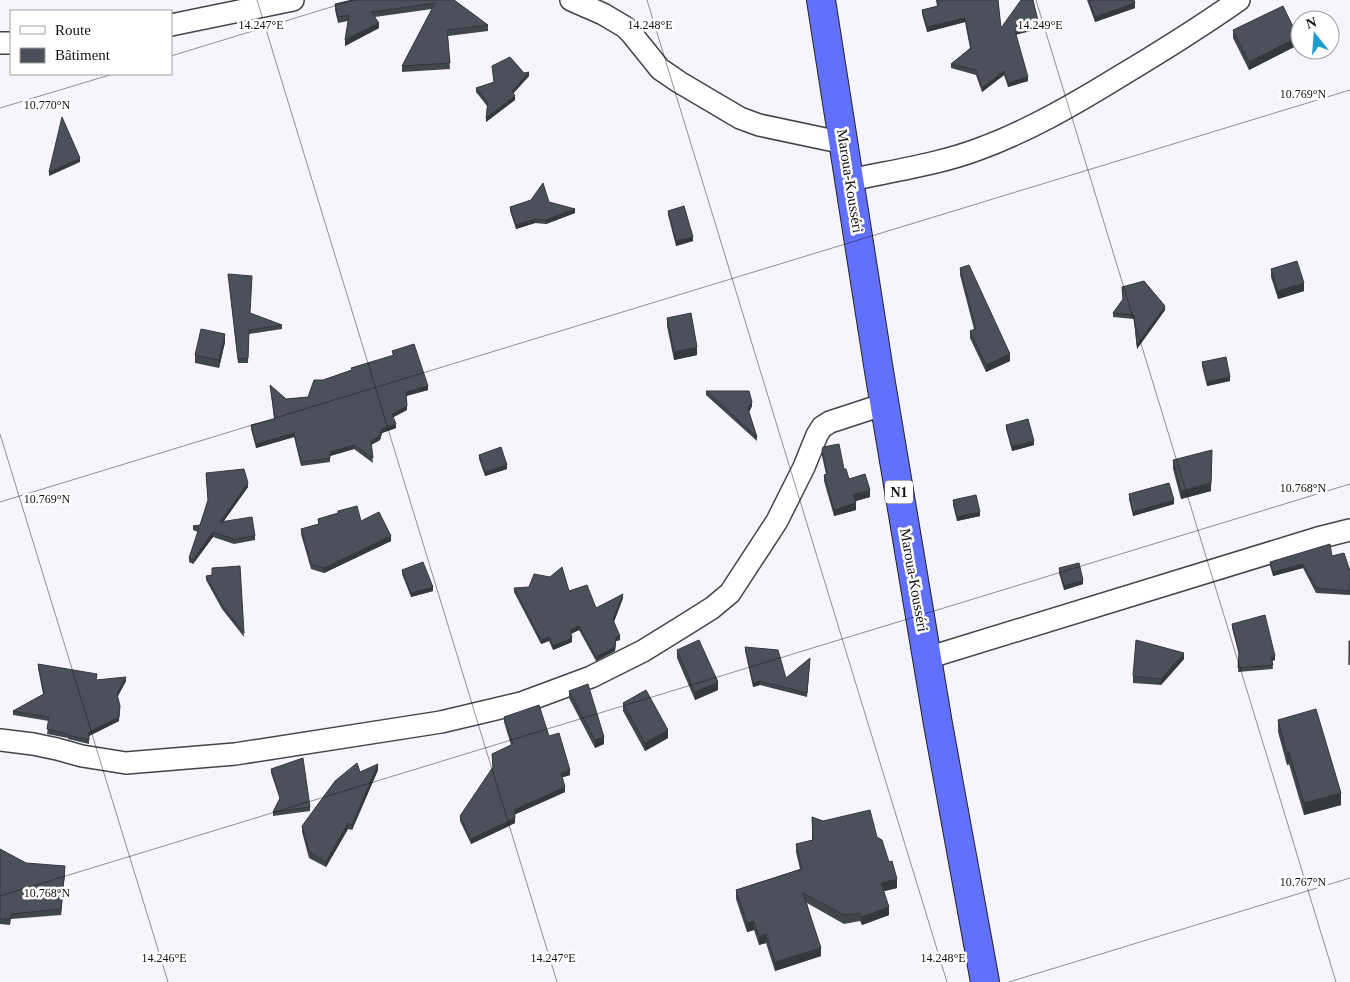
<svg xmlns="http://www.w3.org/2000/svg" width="1350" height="982" font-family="'Times New Roman',serif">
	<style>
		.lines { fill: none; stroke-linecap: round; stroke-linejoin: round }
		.minor-casing { stroke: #444; stroke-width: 24 }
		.trunk-casing { stroke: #222; stroke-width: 30 }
		.minor { stroke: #fff; stroke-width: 21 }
		.trunk { stroke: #6270fe; stroke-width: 28 }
		.wall { fill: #41454d }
		.shaded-wall { fill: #35383f }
		.building { fill: #4c505a; stroke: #35383f }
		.ticks { fill: none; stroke: #111; stroke-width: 1; stroke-opacity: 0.45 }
		.labels { text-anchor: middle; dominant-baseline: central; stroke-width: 5; stroke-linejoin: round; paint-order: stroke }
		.shield { fill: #fff; stroke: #585858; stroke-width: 1 }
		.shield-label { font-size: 14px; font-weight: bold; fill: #111 }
		.street-label { font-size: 15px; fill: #111; stroke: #fff }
		.ticks-label { font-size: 12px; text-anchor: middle; fill: #111; stroke: #fff; stroke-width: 5; stroke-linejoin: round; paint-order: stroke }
	</style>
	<rect width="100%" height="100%" fill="#f6f4ff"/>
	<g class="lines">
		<g class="minor-casing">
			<g id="minor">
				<polyline points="571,0 603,14 625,27 631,33 660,69 679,82 740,118 759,125 844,143"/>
				<polyline points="171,25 293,0"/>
				<polyline points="0,43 11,43"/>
				<path d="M850,180c41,-9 90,-16 129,-31 49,-18 94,-44 138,-71 42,-25 82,-50 122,-78"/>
				<polyline points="927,658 1318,538 1350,530"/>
				<polyline points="0,740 33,744 57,749 82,756 126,763 235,754 441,722 521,703 591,677 643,651 685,625 712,608 730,593 777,521 804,467 817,435 822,427 830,422 885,404"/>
			</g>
		</g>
		<g class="trunk-casing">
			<polyline id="trunk" points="821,0 879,371 938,724 985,982"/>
		</g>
		<use href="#minor" class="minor"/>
		<use href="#trunk" class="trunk"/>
	</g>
	<g class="wall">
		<polygon points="454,0 488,25 488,31 448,36 450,69 402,72 402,66 432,9 375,17 379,28 345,46 348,21 338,23 335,10 335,4"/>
		<polygon points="936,0 998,0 1001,28 1039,29 1016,34 1028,81 1008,87 1004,75 982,92 976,75 951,68 951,64 970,48 965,22 927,32 922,14 922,10 937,6"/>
		<polygon points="1087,0 1134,0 1135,8 1095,22"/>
		<polygon points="1233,30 1298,45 1249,70 1233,38"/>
		<polygon points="492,66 524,73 529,76 513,93 515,100 486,122 487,106 476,92 476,88 494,83"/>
		<polygon points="549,202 575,213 546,224 535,223 516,229 510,211 510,207"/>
		<polygon points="668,211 693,241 676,246 668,215"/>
		<polygon points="960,268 1010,361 986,372 970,338 970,331 974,329 960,275"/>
		<polygon points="1271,269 1304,291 1278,299 1271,277"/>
		<polygon points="228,274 250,313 282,325 282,329 249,334 248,363 238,363"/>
		<polygon points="1122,287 1165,310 1137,349 1134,319 1113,317 1113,313 1123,300"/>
		<polygon points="667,318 697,355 674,360 667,326"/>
		<polygon points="225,342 219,368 195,363 195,355"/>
		<polygon points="392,351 428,390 406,396 407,410 393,417 396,428 382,433 380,440 371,445 373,463 354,449 330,456 330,462 301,466 294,437 256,448 251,429 251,425 274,419 270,385 286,399 308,397 323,380 351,370 351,368 393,356"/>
		<polygon points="1202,362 1230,381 1207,386 1202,366"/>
		<polygon points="706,391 752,406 749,412 757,437 757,441 706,395"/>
		<polygon points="1006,425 1034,445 1012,451 1006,429"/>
		<polygon points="822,450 844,469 849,479 870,497 855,501 856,510 834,516 824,481 824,475 826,474 822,456"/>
		<polygon points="479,455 507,469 485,476 479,459"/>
		<polygon points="1173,460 1211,491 1181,499 1173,469"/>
		<polygon points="206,473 248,487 224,521 255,536 255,540 234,544 213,537 193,564 189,562 189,558 198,532 193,530 193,526 200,525 208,501"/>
		<polygon points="1129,494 1174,504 1133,516 1129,499"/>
		<polygon points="953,500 980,516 957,521 953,505"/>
		<polygon points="338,511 361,521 391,541 324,573 311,569 301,534 301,529 318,524 318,519 338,514"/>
		<polygon points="1332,556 1350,571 1350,595 1316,593 1303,568 1273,576 1270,566 1270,562"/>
		<polygon points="240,566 244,637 222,609 206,580 206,576 212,575"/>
		<polygon points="1059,568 1083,584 1064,590 1059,573"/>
		<polygon points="402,570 433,591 411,597 402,574"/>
		<polygon points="514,588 569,591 596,608 623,598 614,622 620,640 616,641 615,651 596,661 579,630 571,634 572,642 553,650 549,641 541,644 514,592"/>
		<polygon points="1232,624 1275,660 1272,661 1273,669 1238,672 1239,655 1232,628"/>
		<polygon points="745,647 786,678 810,662 807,697 760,685 753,687 745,651"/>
		<polygon points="677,650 718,690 695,700 677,658"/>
		<polygon points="1184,659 1161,685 1133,683 1133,676"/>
		<polygon points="38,664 97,680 126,681 117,697 119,721 89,736 89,744 68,739 68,738 47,734 49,721 13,715 13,711 43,694 38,668"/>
		<polygon points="569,691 604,744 595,748 569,698"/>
		<polygon points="623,703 668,738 645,751 623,711"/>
		<polygon points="504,717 549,736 570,775 562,777 565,792 515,814 515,823 471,844 460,821 460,816 493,768 492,754 511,745 504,722"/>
		<polygon points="1278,720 1341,805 1304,815 1289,764 1287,765 1278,732"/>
		<polygon points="271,769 310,807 310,811 273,816 273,812 280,799 271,773"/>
		<polygon points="378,770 352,830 348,829 326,867 309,858 302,832 302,826 360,772"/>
		<polygon points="812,817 823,821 877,837 897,888 884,891 889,915 862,925 860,921 844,924 807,903 821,956 775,971 766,943 759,945 754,930 747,932 736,899 736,890 800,869 796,852 796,844 812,840"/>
		<polygon points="0,849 26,863 65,872 61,915 11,919 10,925 0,924"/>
	</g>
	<g class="shaded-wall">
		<polygon points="1135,3 1135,8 1095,22 1095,17"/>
		<polygon points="965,18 965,22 927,32 927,27"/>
		<polygon points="379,23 379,28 345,46 345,40"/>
		<polygon points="1039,25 1039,29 1015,35 1015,31"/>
		<polygon points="1298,37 1298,45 1249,70 1249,62"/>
		<polygon points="1004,71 1004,75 982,92 982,88"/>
		<polygon points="529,72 529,76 512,95 512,91"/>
		<polygon points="1028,77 1028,81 1008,87 1008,83"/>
		<polygon points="515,96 515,100 486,122 486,118"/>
		<polygon points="80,158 80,162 49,176 49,172"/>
		<polygon points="575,209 575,213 546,224 546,220"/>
		<polygon points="535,219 535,223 516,229 516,225"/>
		<polygon points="693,237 693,241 676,246 676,241"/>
		<polygon points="1304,283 1304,291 1278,299 1278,291"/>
		<polygon points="1165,306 1165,310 1137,349 1137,345"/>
		<polygon points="225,334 225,342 219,368 219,360"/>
		<polygon points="697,347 697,355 674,360 674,352"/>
		<polygon points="1010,354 1010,361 986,372 986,365"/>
		<polygon points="1230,377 1230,381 1207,386 1207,382"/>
		<polygon points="428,386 428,390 406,396 406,392"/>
		<polygon points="752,402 752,406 748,414 748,409"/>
		<polygon points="407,406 407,410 392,418 392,414"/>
		<polygon points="396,424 396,428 382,433 380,440 371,445 371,441 382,429"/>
		<polygon points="294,433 294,437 256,448 256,444"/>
		<polygon points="1034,441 1034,445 1012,451 1012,447"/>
		<polygon points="354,445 354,449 330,456 330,452"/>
		<polygon points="1212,458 1211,491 1181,499 1181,491"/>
		<polygon points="507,465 507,469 485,476 485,472"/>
		<polygon points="248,483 248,487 220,526 220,522"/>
		<polygon points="870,490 870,497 853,502 853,495"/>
		<polygon points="1174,500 1174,504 1133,516 1133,512"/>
		<polygon points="856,503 856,510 834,516 834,510"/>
		<polygon points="980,512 980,516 957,521 957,517"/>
		<polygon points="213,532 213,537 193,564 193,560"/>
		<polygon points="391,536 391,541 324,573 324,568"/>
		<polygon points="1303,564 1303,568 1273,576 1273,572"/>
		<polygon points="1083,580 1083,584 1064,590 1064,586"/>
		<polygon points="433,587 433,591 411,597 411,593"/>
		<polygon points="623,594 623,598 613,624 613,620"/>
		<polygon points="579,626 579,630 570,634 570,630"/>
		<polygon points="620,636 620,640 616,641 615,651 596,661 596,657 616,637"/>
		<polygon points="549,637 549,641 541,644 541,640"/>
		<polygon points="572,638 572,642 553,650 553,646"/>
		<polygon points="1184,653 1184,659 1161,685 1161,679"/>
		<polygon points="1275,656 1275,660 1271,661 1271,657"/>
		<polygon points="126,677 126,681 117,698 117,694"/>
		<polygon points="760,681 760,685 753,687 753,683"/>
		<polygon points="718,682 718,690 695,700 695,692"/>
		<polygon points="120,706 119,721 89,736 89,744 89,732"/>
		<polygon points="668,730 668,738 645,751 645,743"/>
		<polygon points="604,737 604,744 595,748 595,740"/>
		<polygon points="1289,752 1289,764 1287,765 1287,753"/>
		<polygon points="378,764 378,770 352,830 352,825"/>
		<polygon points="570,770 570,775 561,778 561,773"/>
		<polygon points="565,787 565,792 514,815 514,810"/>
		<polygon points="1341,793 1341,805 1304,815 1304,803"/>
		<polygon points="515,818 515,823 471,844 471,839"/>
		<polygon points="348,823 348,829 326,867 326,862"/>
		<polygon points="65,866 65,872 61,915 61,909"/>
		<polygon points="897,879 897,888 881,892 881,883"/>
		<polygon points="889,907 889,915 862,925 862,917"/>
		<polygon points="754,921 754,930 747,932 747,923"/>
		<polygon points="766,934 766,943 759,945 759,937"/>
		<polygon points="821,948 821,956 775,971 775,962"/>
	</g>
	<g class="building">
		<polygon points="352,0 454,0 488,25 447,30 450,63 402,66 435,3 371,12 379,23 345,40 349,15 338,17 335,4"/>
		<polygon points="937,0 998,0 1001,28 1021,0 1033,0 1039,25 1015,31 1028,77 1008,83 1004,71 982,88 976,70 951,64 971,48 965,18 927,27 922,10 938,6"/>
		<polygon points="1089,0 1134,0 1135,3 1095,17"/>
		<polygon points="1283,6 1298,37 1249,62 1233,30"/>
		<polygon points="510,57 524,73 529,72 512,91 515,96 486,118 488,102 476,88 494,82 492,66"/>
		<polygon points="62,117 80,158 49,172"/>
		<polygon points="543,183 549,202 575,209 546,220 535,219 516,225 510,207 531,200"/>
		<polygon points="684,206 693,237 676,241 668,211"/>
		<polygon points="1297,261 1304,283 1278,291 1271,269"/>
		<polygon points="969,265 1010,354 986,365 970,331 976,329 960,268"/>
		<polygon points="228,274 252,276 250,313 282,325 249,330 248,358 238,359"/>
		<polygon points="1144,281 1165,306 1137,345 1134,315 1113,313 1123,299 1122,287"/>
		<polygon points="691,313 697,347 674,352 667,318"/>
		<polygon points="201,329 225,334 219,360 195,355"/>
		<polygon points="414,344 428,386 406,392 407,406 392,414 396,424 382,429 380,436 371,441 373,458 354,445 330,452 330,458 301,462 294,433 256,444 251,425 275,419 270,385 286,399 308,397 314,380 323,380 352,370 351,368 394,355 392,351"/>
		<polygon points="1226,357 1230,377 1207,382 1202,362"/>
		<polygon points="706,391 749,391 752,402 748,409 757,437"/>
		<polygon points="1028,419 1034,441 1012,447 1006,425"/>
		<polygon points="839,444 844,469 846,469 849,479 865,474 870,490 853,495 856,503 834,510 824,475 827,474 822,450 823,447"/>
		<polygon points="501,447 507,465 485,472 479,455"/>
		<polygon points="1212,450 1211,483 1181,491 1173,460"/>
		<polygon points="244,469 248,483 220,522 252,517 255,536 234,539 213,532 193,560 189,558 199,528 193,526 200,525 208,500 206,473"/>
		<polygon points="1169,483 1174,500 1133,512 1129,494"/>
		<polygon points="976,495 980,512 957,517 953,500"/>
		<polygon points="357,506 361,521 379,512 391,536 324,568 311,564 301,529 319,524 318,519 338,513 338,511"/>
		<polygon points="1330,544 1332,556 1344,553 1350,571 1350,591 1316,588 1303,564 1273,572 1270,562"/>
		<polygon points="423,562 433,587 411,593 402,570"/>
		<polygon points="1079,563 1083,580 1064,586 1059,568"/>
		<polygon points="240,566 244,633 222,605 206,576 212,575 212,568"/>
		<polygon points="562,567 569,591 587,585 596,608 623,594 613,620 620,636 616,637 615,647 596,657 579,626 570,630 572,638 553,646 549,637 541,640 514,588 529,587 534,574 550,577"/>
		<polygon points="1265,615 1275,656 1271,657 1273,665 1238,668 1239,652 1232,624"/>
		<polygon points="699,640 718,682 695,692 677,650"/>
		<polygon points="1136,640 1184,653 1161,679 1133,676"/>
		<polygon points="1349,641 1350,641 1349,665"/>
		<polygon points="745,647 778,650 786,678 810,658 807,693 760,681 753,683"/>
		<polygon points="38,664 97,674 96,680 126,677 117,694 120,706 119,717 89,732 89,740 68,735 68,734 47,729 49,717 13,711 44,694"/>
		<polygon points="588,684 604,737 595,740 569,691"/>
		<polygon points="646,690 668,730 645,743 623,703"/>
		<polygon points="539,705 549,736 559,733 570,770 561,773 565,787 514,810 515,818 471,839 460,816 493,767 492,754 513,744 504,717"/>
		<polygon points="1316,709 1341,793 1304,803 1289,752 1287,753 1278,720"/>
		<polygon points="303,758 310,807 273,812 280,798 271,769"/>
		<polygon points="357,763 360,772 378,764 352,825 348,823 326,862 309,852 302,826 335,781"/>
		<polygon points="870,810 877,837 882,840 889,862 892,861 897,879 881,883 889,907 862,917 860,913 844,915 803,893 821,948 775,962 766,934 759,937 754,921 747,923 736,890 802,869 796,844 813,840 812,817 823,821"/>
		<polygon points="0,849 26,863 65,866 61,909 11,914 10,919 0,919"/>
	</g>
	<path class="ticks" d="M257,0l300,982M647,0l300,982M1036,0l300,982M171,56l183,-56M0,108l113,-34M0,434l168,548M0,502l1350,-412M0,896l1350,-412M1009,982l341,-104"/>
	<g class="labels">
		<rect class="shield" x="885" y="480.5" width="28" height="23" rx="4"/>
		<g class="shield-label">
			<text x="899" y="492">N1</text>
		</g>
		<g class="street-label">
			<text transform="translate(850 181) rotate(81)">Maroua-Kousséri</text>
			<text transform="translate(914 580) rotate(80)">Maroua-Kousséri</text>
		</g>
	</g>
	<g class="ticks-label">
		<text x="261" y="29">14.247°E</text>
		<text x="650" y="29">14.248°E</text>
		<text x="1040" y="29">14.249°E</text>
		<text x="1303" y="98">10.769°N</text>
		<text x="47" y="109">10.770°N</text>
		<text x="1303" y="492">10.768°N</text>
		<text x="47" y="503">10.769°N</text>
		<text x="1303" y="886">10.767°N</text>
		<text x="47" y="897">10.768°N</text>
		<text x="164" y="962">14.246°E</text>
		<text x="553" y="962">14.247°E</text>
		<text x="943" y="962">14.248°E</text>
	</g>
	<rect x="10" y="10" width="162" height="65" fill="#ffffff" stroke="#a0a0a0"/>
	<rect x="20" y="26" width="25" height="8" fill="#ffffff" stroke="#a0a0a0"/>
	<text x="55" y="35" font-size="15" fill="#111111">Route</text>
	<rect x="20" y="48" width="25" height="15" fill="#4c505a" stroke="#a0a0a0"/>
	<text x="55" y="60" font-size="15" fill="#111111">Bâtiment</text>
	<g transform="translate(1315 35) rotate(343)"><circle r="24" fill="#ffffff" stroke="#a0a0a0"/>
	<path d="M0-4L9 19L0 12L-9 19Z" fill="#1f9ecb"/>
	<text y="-8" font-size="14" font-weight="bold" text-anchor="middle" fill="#111111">N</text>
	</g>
</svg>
